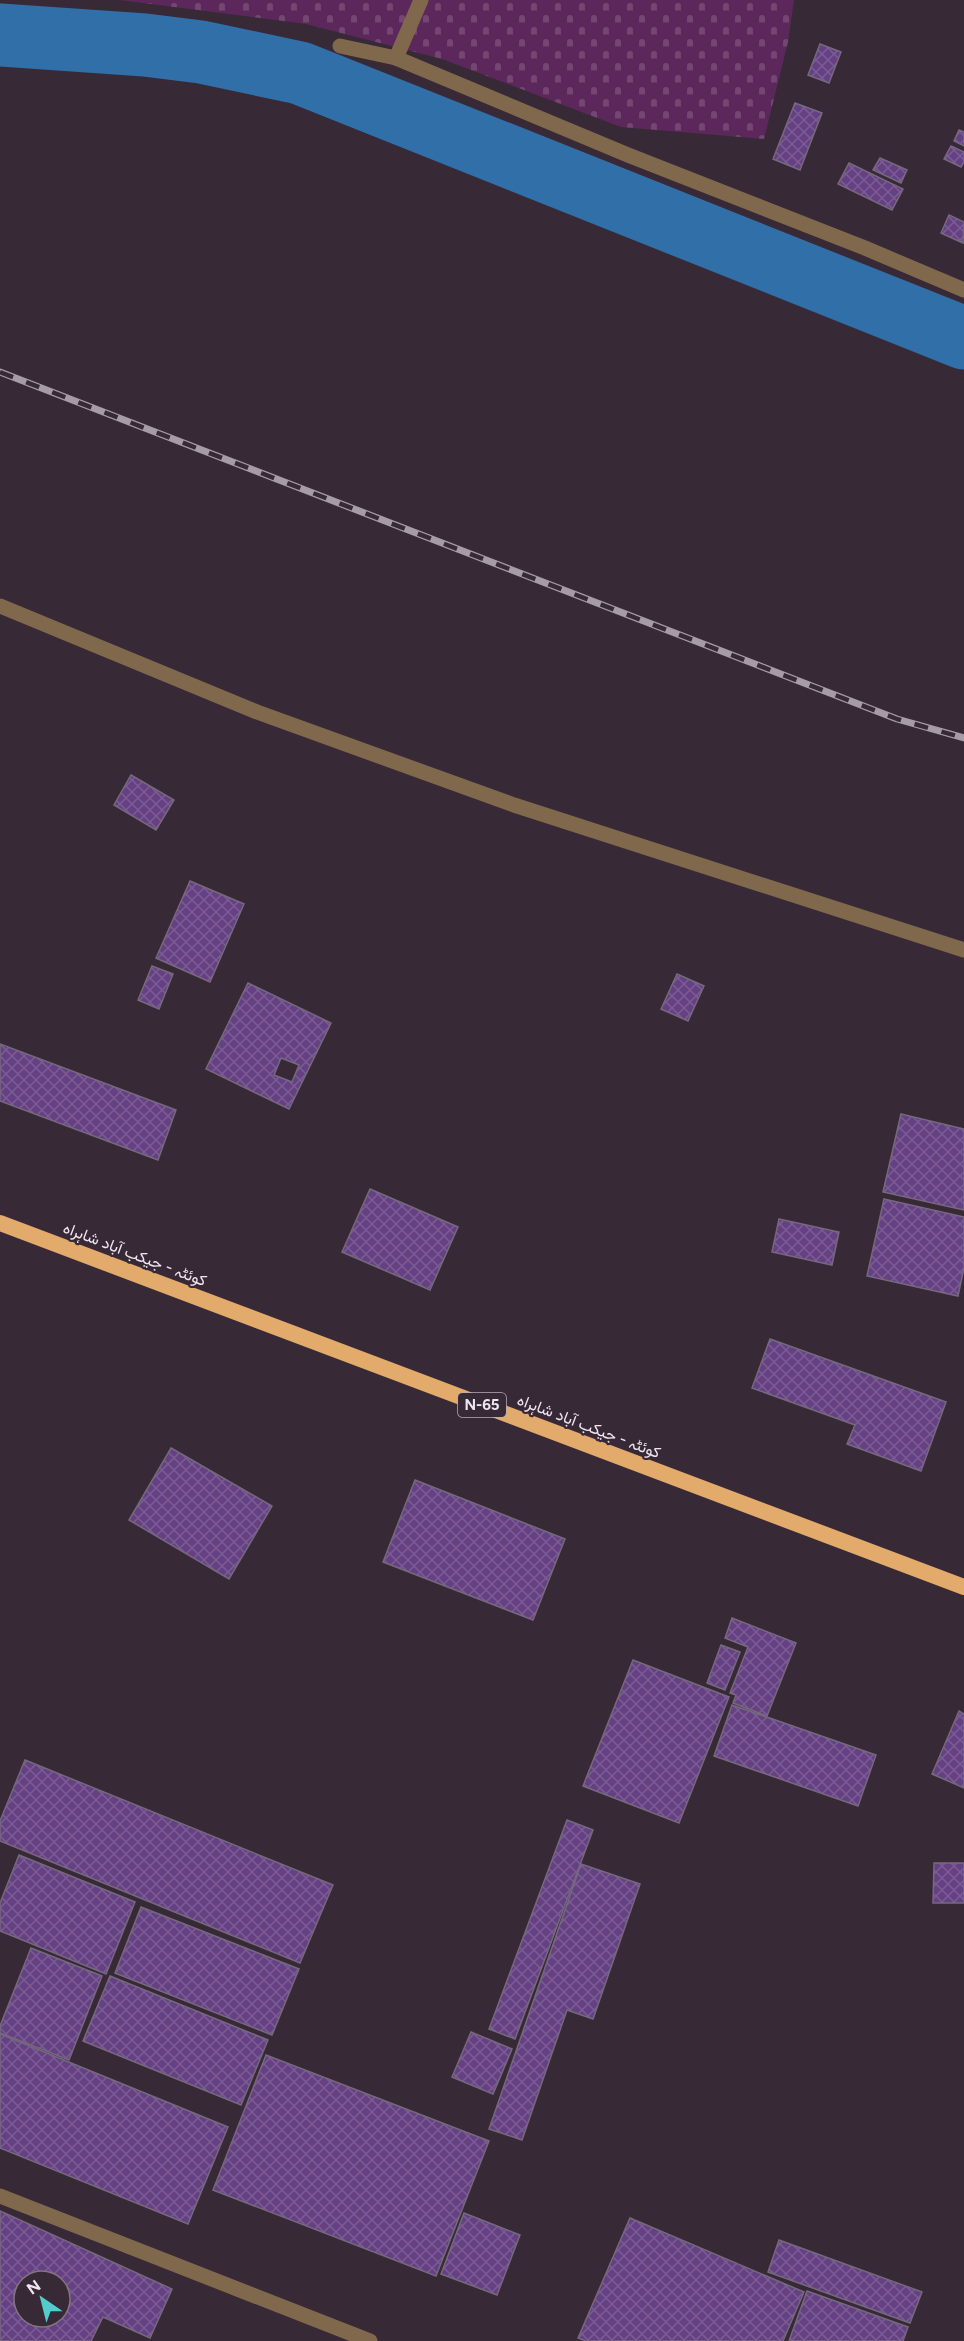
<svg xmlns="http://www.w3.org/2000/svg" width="964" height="2341" font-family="Figtree,Vazirmatn,sans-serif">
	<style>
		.cemetery { fill: url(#cemetery-stones) }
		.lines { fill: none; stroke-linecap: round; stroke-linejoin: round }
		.river { stroke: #316fa9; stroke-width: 63 }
		.building { fill: url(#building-cross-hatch); stroke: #74697d; stroke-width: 1.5; fill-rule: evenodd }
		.minor { stroke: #80684d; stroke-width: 15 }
		.trunk { stroke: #e2ab6c; stroke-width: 16 }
		.rail-casing { stroke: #a79ba6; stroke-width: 7 }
		.rail { stroke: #382937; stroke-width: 4.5; stroke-dasharray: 14; stroke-linecap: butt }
		.labels { text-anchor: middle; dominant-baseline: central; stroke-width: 4.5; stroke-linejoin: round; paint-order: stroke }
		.shield { fill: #382937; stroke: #b9adb8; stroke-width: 1.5 }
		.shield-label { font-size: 15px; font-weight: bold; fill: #f0e6ef }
		.street-label { font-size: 16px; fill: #f0e6ef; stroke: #382937 }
	</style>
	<defs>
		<pattern id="cemetery-stones" width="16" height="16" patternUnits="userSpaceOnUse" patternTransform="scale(1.5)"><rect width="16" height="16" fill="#5c275a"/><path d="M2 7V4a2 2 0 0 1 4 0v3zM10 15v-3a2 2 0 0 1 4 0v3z" fill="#744672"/></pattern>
		<pattern id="building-cross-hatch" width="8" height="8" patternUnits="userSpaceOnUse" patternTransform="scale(1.5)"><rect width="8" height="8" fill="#654082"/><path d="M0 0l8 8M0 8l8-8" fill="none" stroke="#7b5c94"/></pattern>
	</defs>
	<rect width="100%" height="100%" fill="#382937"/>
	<polygon class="cemetery" points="120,0 794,0 788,42 764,139 621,127 442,59 306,24"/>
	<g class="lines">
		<polyline class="river" points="0,35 145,45 201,52 300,73 964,338"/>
	</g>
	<g class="building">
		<polygon points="820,44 841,52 829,83 808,75"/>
		<polygon points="795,103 822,113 800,170 773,159"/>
		<polygon points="959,130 964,132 964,146 954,141"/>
		<polygon points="951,146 964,152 964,162 961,167 944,159"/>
		<polygon points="880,158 907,170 901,183 873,170"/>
		<polygon points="849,163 903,189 892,210 838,184"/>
		<polygon points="949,215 964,222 963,243 941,233"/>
		<polygon points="131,775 174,800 156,830 114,805"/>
		<polygon points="190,881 244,904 210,982 156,958"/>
		<polygon points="152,966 173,974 159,1009 138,1000"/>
		<polygon points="677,974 704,986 688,1021 661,1009"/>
		<path d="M248,983l83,40 -42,86 -83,-40zM281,1058l18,7 -7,17 -18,-7z"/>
		<polygon points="0,1044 176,1110 158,1160 0,1101"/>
		<polygon points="901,1114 964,1129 964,1210 883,1192"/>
		<polygon points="370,1189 458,1227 430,1290 342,1252"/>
		<polygon points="884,1199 964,1217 964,1268 958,1296 867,1276"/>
		<polygon points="779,1219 839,1232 832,1265 772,1252"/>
		<polygon points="770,1339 946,1402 921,1471 847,1444 855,1425 752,1388"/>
		<polygon points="171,1448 272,1506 229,1579 129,1520"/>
		<polygon points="415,1480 565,1539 533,1620 383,1562"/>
		<polygon points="732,1618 796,1643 767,1716 733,1703 736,1695 730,1693 748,1647 725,1638"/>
		<polygon points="721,1645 740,1652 725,1690 707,1683"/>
		<polygon points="633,1660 729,1697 679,1823 583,1786"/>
		<polygon points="732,1705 876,1755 858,1806 714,1756"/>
		<polygon points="959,1711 964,1714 964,1788 932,1774"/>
		<polygon points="25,1760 333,1885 300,1963 0,1841 0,1821"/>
		<polygon points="567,1820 593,1830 515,2039 489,2029"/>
		<polygon points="19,1855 135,1902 106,1974 0,1931 0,1903"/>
		<polygon points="934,1863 964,1863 964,1903 933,1903"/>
		<polygon points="581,1864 640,1884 593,2019 567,2010 522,2140 489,2129"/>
		<polygon points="141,1907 299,1969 272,2035 115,1973"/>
		<polygon points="31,1948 102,1976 69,2060 0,2033 0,2026"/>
		<polygon points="110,1976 268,2040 241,2105 83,2041"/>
		<polygon points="471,2032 512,2049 493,2094 452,2077"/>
		<polygon points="0,2034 228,2127 188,2224 0,2148"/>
		<polygon points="266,2055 489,2141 436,2276 213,2190"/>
		<path d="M0,2211l172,78 -22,49 -47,-21 -12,24h-91zM24,2281h36v36h-36z"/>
		<polygon points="464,2213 520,2235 497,2295 441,2274"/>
		<polygon points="630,2218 804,2292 783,2341 586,2341 578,2338"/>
		<polygon points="779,2240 922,2292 910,2323 768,2272"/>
		<polygon points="807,2291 908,2327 903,2341 789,2341"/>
	</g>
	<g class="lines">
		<g class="minor">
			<polyline points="340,46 396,58 628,155 865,248 964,290"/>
			<polyline points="396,58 421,0"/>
			<polyline points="0,606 257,712 514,805 964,950"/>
			<polyline points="0,2196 370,2341"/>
		</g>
		<polyline class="trunk" points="0,1223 964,1587"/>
		<g class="rail-casing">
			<polyline id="rail" points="0,372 897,719 964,738"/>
		</g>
		<use href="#rail" class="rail"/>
	</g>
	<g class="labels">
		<rect class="shield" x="458" y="1393" width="48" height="24" rx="4.5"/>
		<g class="shield-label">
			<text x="482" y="1405">N-65</text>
		</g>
		<g class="street-label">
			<text transform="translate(135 1254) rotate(21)">کوئٹہ - جیکب آباد شاہراہ</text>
			<text transform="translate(589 1426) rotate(21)">کوئٹہ - جیکب آباد شاہراہ</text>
		</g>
	</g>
	<g transform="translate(42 2299) rotate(325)"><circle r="28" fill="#382937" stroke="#827581" stroke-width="1.5"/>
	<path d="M0-4.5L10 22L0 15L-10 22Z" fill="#52cdcd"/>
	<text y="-9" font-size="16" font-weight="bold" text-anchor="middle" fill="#f0e6ef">N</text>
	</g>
</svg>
